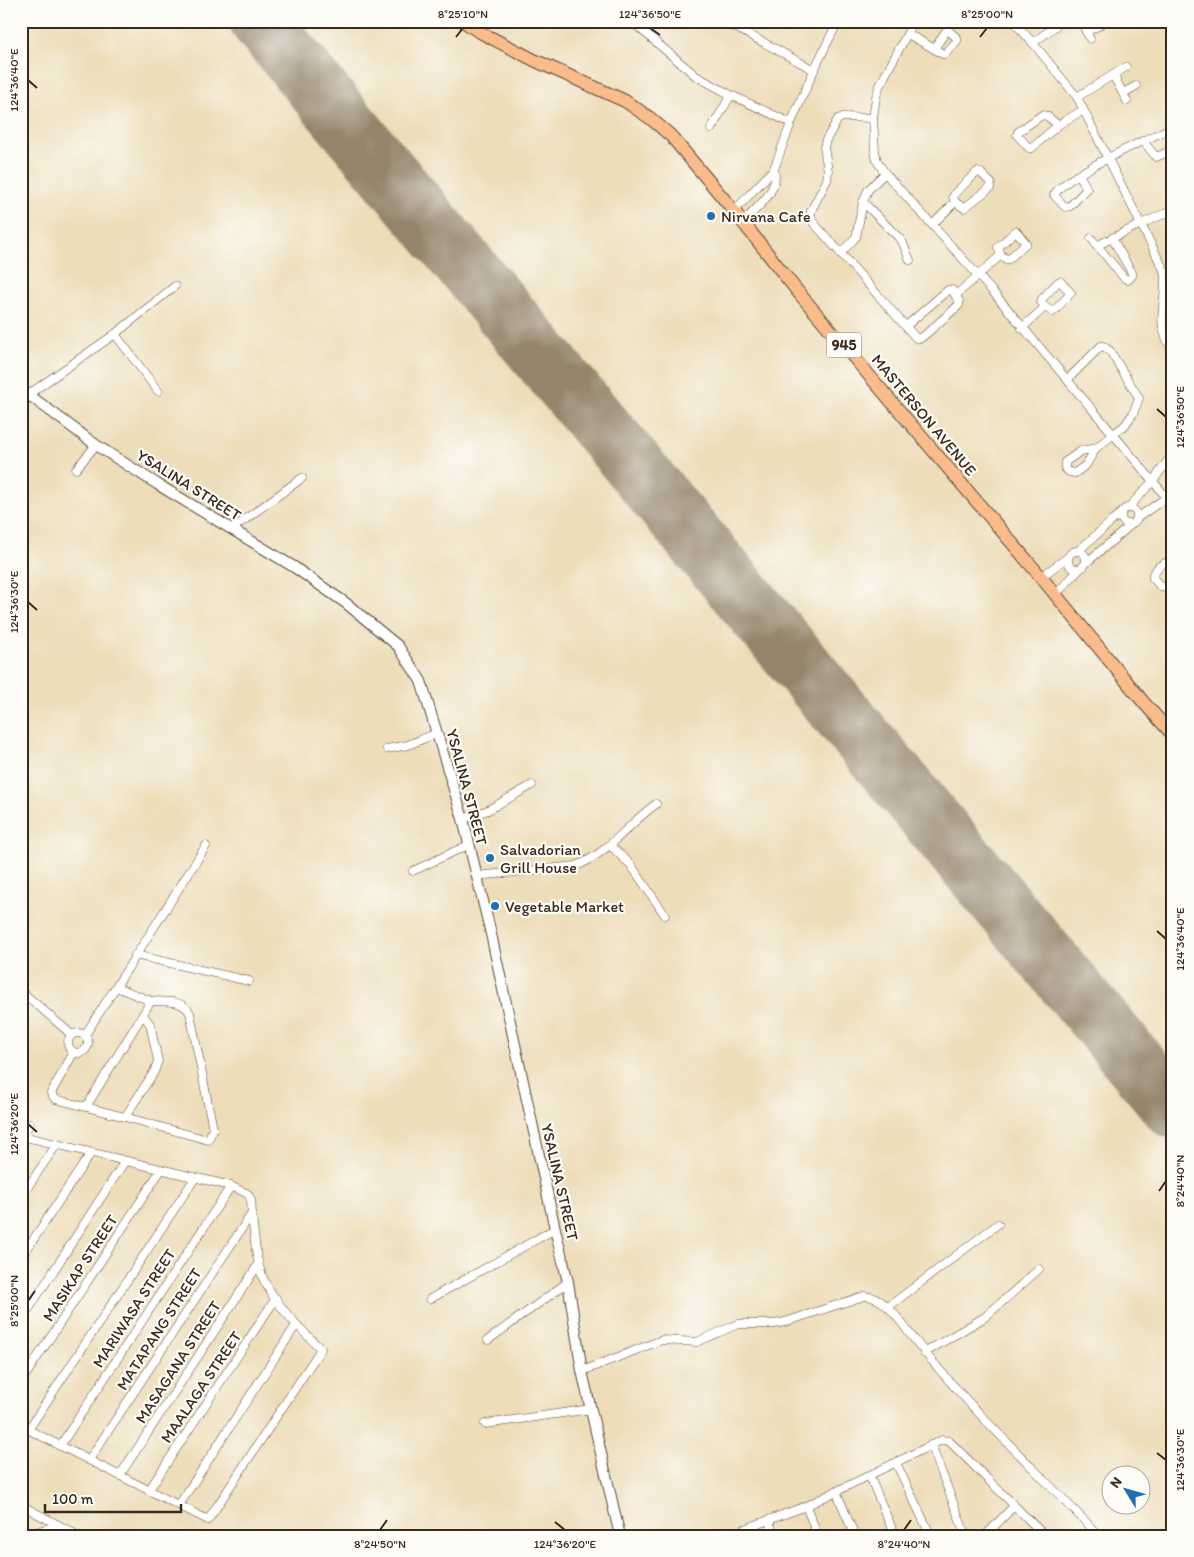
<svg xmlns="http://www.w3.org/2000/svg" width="1194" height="1557" font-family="Itim,sans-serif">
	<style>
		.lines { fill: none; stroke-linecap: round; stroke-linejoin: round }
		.runway { stroke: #94846c; stroke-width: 61 }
		.minor-casing { stroke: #564535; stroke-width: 9 }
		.tertiary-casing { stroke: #564535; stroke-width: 12 }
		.primary-casing { stroke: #564535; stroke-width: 14 }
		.minor { stroke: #fff; stroke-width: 8 }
		.tertiary { stroke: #fff; stroke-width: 10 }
		.primary { stroke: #f9bc8a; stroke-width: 12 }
		.ticks { fill: none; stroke: #3b2a1e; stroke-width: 2 }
		.poi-dot { fill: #1f6fb2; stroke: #fdfcf7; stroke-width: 2 }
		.labels { text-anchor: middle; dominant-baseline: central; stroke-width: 4.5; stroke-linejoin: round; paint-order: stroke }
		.shield { fill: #fdfcf7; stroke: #75695f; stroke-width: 1 }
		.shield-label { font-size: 15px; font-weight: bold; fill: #3b2a1e }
		.poi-label { font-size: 16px; fill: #3b2a1e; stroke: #fdfcf7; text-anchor: start }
		.street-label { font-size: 16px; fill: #3b2a1e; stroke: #fdfcf7 }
		.neatline { fill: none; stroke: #3b2a1e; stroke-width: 2 }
		.ticks-label { font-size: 12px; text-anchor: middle; fill: #3b2a1e }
	</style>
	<rect width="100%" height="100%" fill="#fdfcf7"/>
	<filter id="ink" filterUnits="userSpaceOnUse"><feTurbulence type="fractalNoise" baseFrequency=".02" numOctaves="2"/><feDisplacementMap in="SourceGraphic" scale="10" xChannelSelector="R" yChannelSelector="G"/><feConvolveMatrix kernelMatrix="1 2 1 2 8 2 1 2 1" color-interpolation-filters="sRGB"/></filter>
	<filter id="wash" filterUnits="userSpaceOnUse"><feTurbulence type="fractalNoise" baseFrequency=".0096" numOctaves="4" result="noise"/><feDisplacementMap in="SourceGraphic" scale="20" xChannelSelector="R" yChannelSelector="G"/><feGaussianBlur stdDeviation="1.12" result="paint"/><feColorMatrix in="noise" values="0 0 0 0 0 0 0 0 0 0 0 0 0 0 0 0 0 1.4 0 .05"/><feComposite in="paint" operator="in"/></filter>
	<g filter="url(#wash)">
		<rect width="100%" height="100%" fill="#edddb9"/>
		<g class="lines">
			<polyline class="runway" points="260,21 1173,1108"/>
		</g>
	</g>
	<g filter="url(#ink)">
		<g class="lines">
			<g class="minor-casing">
				<g id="minor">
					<polyline points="631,21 696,76 731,95 791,123"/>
					<polyline points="724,21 814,70"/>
					<polyline points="914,21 879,87 876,97 873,118 875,152 877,161 885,173 993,292 1173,505"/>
					<path d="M1013,21l20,22 44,54 87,173c5,34 -12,49 9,81"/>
					<polyline points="1081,21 1090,39"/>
					<polyline points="1086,32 1100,25"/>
					<polyline points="908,34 943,54 946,53 957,41 957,38 949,31 946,31 934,49"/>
					<polyline points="1033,43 1062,21"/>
					<polyline points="1113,75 1127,101"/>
					<polyline points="1123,93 1136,86"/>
					<polyline points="1077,97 1126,67"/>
					<polyline points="1169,104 1173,113"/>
					<polyline points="873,118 843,117 838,119 826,140 824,147 828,171 827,180 811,211 812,221 916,338 921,338 926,334 959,305 959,301 952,290 948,290 906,326"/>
					<polyline points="1058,125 1047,116 1042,115 1018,132 1017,135 1029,148 1032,148 1058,125 1083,110"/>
					<polyline points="711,129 731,95"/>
					<polyline points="1143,141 1156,157 1173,150"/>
					<path d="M1079,174l8,15 -17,17 -5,1 -11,-12c11,-20 95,-57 119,-68"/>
					<polyline points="863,202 902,241 910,260"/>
					<polyline points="734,211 774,169 791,123 814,70 838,21"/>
					<path d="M743,222c14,-15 37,-31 31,-53"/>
					<polyline points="933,224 955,202 953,197 955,193 977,172 981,173 991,183 990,188 964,208 955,202"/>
					<polygon points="1016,231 1026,243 1009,259 1006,259 1001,255 998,247"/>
					<polyline points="1091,238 1124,278 1128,280 1132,276 1132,273 1112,238"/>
					<polyline points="1096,246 1141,224 1173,210"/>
					<polyline points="841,253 856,237 863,202 868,190 885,173"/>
					<polyline points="956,295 1001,255"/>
					<polyline points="1022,328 1045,307 1041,302 1042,299 1058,282 1060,281 1071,293 1053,312 1045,307"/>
					<polyline points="115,334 158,391"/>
					<polyline points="1068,379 1101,346 1103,346 1110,351 1139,398 1133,414 1125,425 1114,434 1096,448 1081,451 1065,462 1065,468 1069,472 1075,473 1086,465 1096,448"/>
					<polyline points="29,394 115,334 175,286"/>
					<polyline points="76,469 96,445"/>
					<polyline points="1129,507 1153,481 1173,454"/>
					<circle cx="1129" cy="516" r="8"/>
					<polyline points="1137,518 1167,497 1173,495"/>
					<polyline points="232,529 302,478"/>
					<circle cx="1077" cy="560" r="9"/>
					<polyline points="1078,551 1121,513"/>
					<polyline points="1173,559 1159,566 1153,574 1153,578 1161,587 1165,587 1173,581"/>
					<polyline points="1086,563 1132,524"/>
					<polyline points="1041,577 1068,557"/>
					<polyline points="1055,595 1080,569"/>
					<polyline points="387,749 408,745 437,733"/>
					<polyline points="463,819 488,810 532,785"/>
					<polyline points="611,846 631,865 665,915"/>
					<polyline points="413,871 468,845"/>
					<path d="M476,876l100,-10c33,-13 52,-42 80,-62"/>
					<polyline points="135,955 249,981"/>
					<polyline points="21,991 72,1035"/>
					<path d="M143,1015l7,9 8,37 -4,11 -29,45 83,23 5,-11 -23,-116c-7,-14 -26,-11 -39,-12"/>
					<circle cx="78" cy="1043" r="10"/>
					<polyline points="85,1035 206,846"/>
					<polyline points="74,1052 51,1093 55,1099 86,1107 151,1001 116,987"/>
					<polyline points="86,1107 125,1117"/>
					<polyline points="21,1136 30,1124"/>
					<polyline points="21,1197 57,1144"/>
					<polyline points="21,1258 91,1153"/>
					<polyline points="430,1299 555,1229"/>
					<polyline points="888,1307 998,1224"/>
					<polyline points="21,1321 125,1161"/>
					<polyline points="488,1340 568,1282"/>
					<polyline points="924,1353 985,1317 1039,1269"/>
					<path d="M582,1371l80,-31 35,2 41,-18h36l11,-2 79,-26c23,0 37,28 50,43 56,71 123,131 185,197"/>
					<polyline points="21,1382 161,1170"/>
					<polyline points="485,1424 591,1409"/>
					<path d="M21,1426l187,94 113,-171c-22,-21 -55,-53 -62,-83 -4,-16 -5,-34 -7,-50 -1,-9 1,-15 -4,-22l-17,-8 -209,-50"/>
					<polyline points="28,1430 195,1178"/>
					<polyline points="931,1445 966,1536"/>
					<polyline points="60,1446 231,1186"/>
					<polyline points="89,1460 252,1213"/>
					<polyline points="896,1463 931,1536"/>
					<polyline points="120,1475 258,1265"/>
					<polyline points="870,1477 895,1536"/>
					<polyline points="149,1490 276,1298"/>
					<polyline points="836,1491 855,1536"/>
					<polyline points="21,1505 79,1536"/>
					<polyline points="179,1505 296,1325"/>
					<polyline points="806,1506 818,1536"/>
					<polyline points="769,1521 774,1536"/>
					<polyline points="24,1536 58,1525"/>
					<polyline points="726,1536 806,1506 942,1440 949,1441 1032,1523 1040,1531 1038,1536"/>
					<polyline points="985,1536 1014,1506"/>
				</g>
			</g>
			<g class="tertiary-casing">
				<polyline id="tertiary" points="21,389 96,445 157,484 294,567 347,604 398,646 421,681 463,819 491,934 555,1229 568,1282 582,1371 620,1536"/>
			</g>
			<g class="primary-casing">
				<polyline id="primary" points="463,21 478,31 536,61 625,101 650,118 671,136 734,211 798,292 1041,577 1145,704 1173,735"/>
			</g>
			<use href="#minor" class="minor"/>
			<use href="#tertiary" class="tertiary"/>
			<use href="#primary" class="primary"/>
		</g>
	</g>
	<path class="ticks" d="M650,28l10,7M456,37l7,-9M980,37l7,-9M28,80l9,8M1157,409l9,8M28,602l9,8M1157,931l9,8M28,1124l9,8M1159,1191l7,-10M28,1301l7,-10M1157,1453l9,7M555,1522l10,8M380,1530l7,-10M904,1530l7,-10"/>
	<g class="poi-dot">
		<circle cx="711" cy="216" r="5"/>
		<circle cx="490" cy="858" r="5"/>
		<circle cx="495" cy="906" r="5"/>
	</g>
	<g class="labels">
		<rect class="shield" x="826.5" y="332.5" width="35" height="25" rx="4"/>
		<g class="shield-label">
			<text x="844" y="345">945</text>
		</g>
		<g class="poi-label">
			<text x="721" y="216">Nirvana Cafe</text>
			<text x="500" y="849">Salvadorian<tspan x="500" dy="18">Grill House</tspan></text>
			<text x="505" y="906">Vegetable Market</text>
		</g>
		<g class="street-label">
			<text transform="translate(924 415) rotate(50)">MASTERSON AVENUE</text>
			<text transform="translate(189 485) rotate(32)">YSALINA STREET</text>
			<text transform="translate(467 787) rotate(75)">YSALINA STREET</text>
			<text transform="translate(560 1182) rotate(77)">YSALINA STREET</text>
			<text transform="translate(80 1268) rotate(-57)">MASIKAP STREET</text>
			<text transform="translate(134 1308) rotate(-57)">MARIWASA STREET</text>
			<text transform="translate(159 1329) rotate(-57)">MATAPANG STREET</text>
			<text transform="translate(178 1362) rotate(-57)">MASAGANA STREET</text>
			<text transform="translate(201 1387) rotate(-56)">MAALAGA STREET</text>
		</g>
	</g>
	<rect width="1194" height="1557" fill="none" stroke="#fdfcf7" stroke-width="55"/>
	<g transform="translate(1126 1490) rotate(307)"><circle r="24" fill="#fdfcf7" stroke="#afa8a0"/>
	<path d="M0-4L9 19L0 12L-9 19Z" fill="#1f6fb2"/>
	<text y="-8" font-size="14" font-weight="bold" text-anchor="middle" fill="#3b2a1e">N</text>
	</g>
	<path d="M45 1504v8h136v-8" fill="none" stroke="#3b2a1e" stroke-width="2.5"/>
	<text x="52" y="1504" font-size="15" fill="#3b2a1e" stroke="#fdfcf7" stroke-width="4" paint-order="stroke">100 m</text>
	<rect x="28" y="28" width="1138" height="1502" class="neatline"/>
	<g class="ticks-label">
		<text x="463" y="18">8°25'10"N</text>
		<text x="650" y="18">124°36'50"E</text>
		<text x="987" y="18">8°25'00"N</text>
		<text transform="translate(14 80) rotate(-90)" y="4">124°36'40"E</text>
		<text transform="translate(1180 417) rotate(-90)" y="4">124°36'50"E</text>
		<text transform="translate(14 602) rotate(-90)" y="4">124°36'30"E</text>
		<text transform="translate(1180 939) rotate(-90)" y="4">124°36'40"E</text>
		<text transform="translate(14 1124) rotate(-90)" y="4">124°36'20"E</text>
		<text transform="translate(1180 1181) rotate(-90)" y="4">8°24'40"N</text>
		<text transform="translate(14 1301) rotate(-90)" y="4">8°25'00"N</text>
		<text transform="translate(1180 1460) rotate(-90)" y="4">124°36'30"E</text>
		<text x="380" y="1548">8°24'50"N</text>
		<text x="565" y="1548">124°36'20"E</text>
		<text x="904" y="1548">8°24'40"N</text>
	</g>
</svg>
